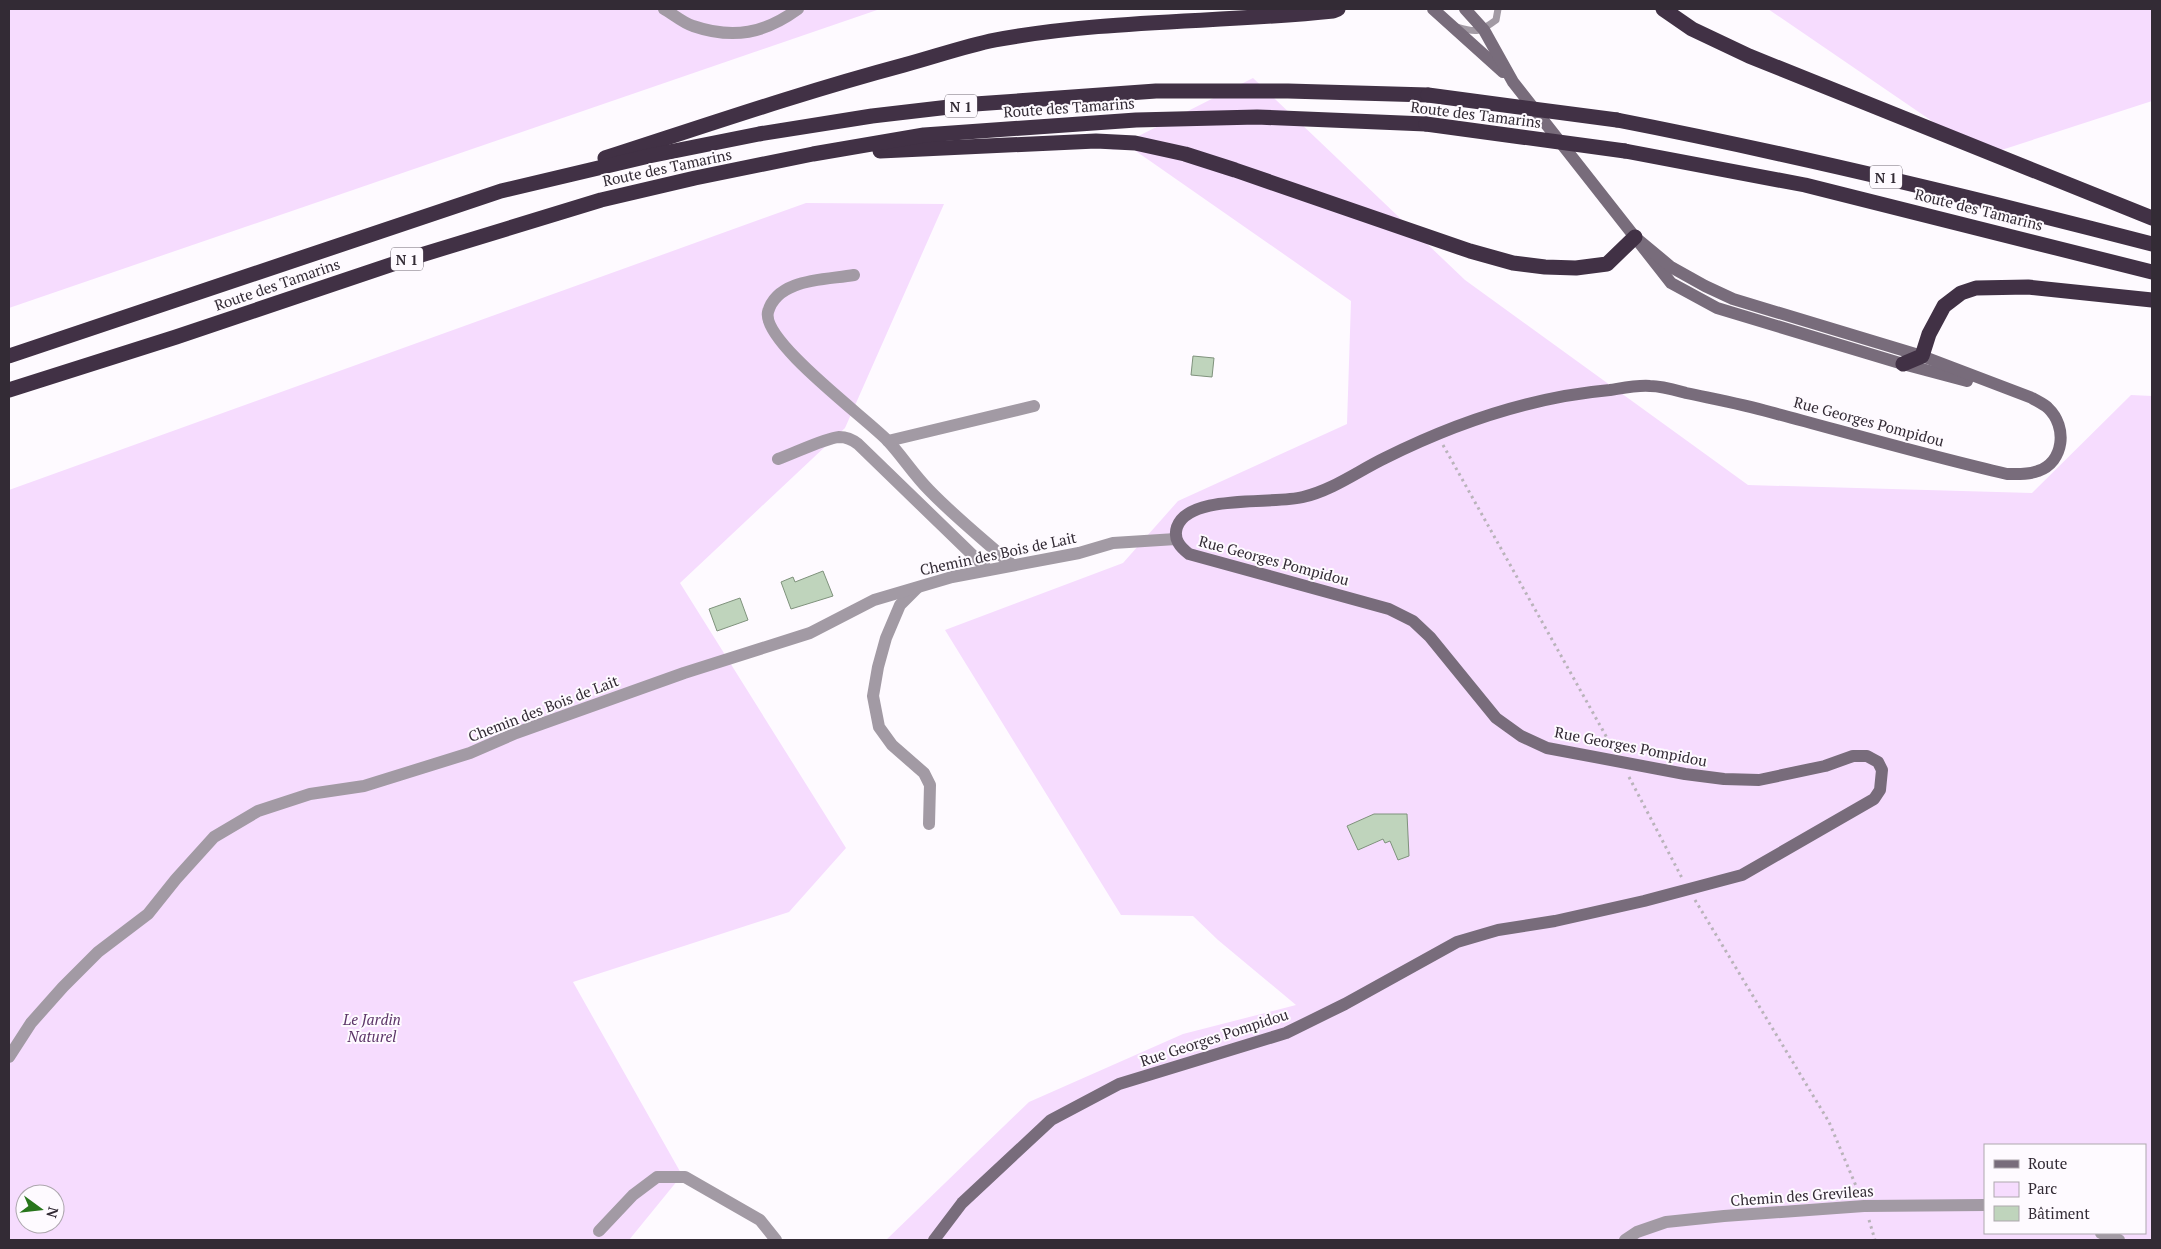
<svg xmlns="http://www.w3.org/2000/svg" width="2161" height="1249" font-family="'PT Serif',serif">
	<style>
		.green { fill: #f6dcfe; fill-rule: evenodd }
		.building { fill: #bfd4bc; stroke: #7f927c }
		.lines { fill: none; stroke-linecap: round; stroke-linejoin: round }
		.path { stroke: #b9b3ba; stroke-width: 3; stroke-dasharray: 2.5 4; stroke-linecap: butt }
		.lane { stroke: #a29aa4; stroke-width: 7 }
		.street { stroke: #a29aa4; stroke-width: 12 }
		.secondary { stroke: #786c7b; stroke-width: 12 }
		.highway { stroke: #413145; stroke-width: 15 }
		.highway-bridge { stroke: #413145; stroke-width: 15 }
		.labels { text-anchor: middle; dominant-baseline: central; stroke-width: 4; stroke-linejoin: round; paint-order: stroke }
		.shield { fill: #fefaff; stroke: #706972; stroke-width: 1 }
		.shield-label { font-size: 14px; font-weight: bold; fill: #332b35 }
		.street-label { font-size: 15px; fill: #332b35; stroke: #fefaff }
		.park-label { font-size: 15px; font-style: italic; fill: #5b3467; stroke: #fefaff }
	</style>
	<rect width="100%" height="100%" fill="#fefaff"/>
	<g class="green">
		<polygon points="9,9 880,9 9,308"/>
		<polygon points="1768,9 2152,9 2152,101 1983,156"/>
		<path d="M1253,78l212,202 283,205 284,8 99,-98 21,1v844h-1266l143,-138 154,-68 113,-29 -78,-65 -25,-24 -72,-1 -176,-285 178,-67 55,-62 169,-77 4,-123 -221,-154 -19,3zM1985,1145h160v88h-160z"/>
		<path d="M806,203l138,1 -99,224 -165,155 166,265 -57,64 -216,70 109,193 -53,65h-620v-750zM25,1194h30v30h-30z"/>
	</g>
	<g class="building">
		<polygon points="1193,356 1214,358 1212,377 1191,375"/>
		<polygon points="823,571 833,596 791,609 781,582 793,577 795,582"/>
		<polygon points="740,598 748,620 717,631 709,609"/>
		<polygon points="1374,814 1407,814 1409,856 1398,860 1390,841 1385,843 1383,839 1358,850 1347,826"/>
	</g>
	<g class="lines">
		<g class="path">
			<polyline points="1443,445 1611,745"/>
			<polyline points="1629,777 1682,878"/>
			<polyline points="1695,900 1829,1122 1859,1193"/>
			<polyline points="1869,1220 1875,1240"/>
		</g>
		<path class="lane" d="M1457,27c20,6 23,5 39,-7l2,-11"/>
		<g class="street">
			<path d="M664,9c9,5 19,14 29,17 41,14 72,7 105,-17"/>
			<path d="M854,275c-28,5 -77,3 -86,37 -7,29 98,106 120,129 14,15 26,34 41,49 26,27 55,50 82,74"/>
			<polyline points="888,441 1034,406"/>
			<path d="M778,459c15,-5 47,-21 61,-22 8,0 14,3 19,7l130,126"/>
			<polyline points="917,588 900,605 886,638 878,667 873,696 879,727 892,745 924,773 930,785 929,824"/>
			<polyline points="9,1057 31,1023 63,987 98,952 148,914 176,879 214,837 258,811 310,794 364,786 470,753 516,733 684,673 810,633 874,600 952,577 1079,553 1113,543 1176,539"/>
			<polyline points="599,1231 633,1195 657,1177 685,1177 760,1220 776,1240"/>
			<polyline points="2101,1233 2119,1240"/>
			<polyline points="1625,1240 1637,1232 1666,1222 1724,1216 1864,1206 1985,1205"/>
		</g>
		<g class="secondary">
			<polyline points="1433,9 1503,72"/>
			<polyline points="1465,9 1484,30 1513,82 1671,283 1717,308 1903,364 1967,381"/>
			<path d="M934,1240l28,-37 89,-83 68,-36 167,-51 59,-29 112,-62 41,-12 57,-9 89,-20 98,-26 132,-76 6,-9 2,-20 -4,-8 -11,-6h-14l-28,10 -66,14 -35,-1 -39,-5 -138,-26 -26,-12 -25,-18 -66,-81 -17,-16 -24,-12 -200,-55c-9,-7 -16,-15 -12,-27 12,-34 95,-22 126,-30 30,-7 55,-26 82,-39 70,-35 146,-61 225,-68 13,-2 27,-5 40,-4 12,0 25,4 36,7 28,6 56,11 84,19 79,21 158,44 237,62 10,0 21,1 31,-3 26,-9 30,-44 10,-63 -4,-4 -11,-7 -16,-10l-110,-42 -189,-57 -28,-13 -34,-19 -36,-30"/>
		</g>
		<g class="highway">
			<polyline points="1663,9 1692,29 1749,56 2152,218"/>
			<path d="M1617,120c180,35 358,78 535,124"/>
			<polyline points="880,151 1096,141 1135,143 1185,154 1235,170 1470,251 1513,263 1545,267 1576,268 1607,264 1635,237"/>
			<polyline points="1625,151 1805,185 2152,272"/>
			<path d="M605,158c99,-32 198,-66 299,-93 30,-8 61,-19 91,-25 112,-21 226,-17 338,-29l5,-2"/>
			<polyline points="9,356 501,191 649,156 759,134 872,116 975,104 1156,91 1288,91 1428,95"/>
			<polyline points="1903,364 1922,356 1929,334 1944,306 1961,293 1976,288 2028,287 2152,300"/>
			<polyline points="9,390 176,337 408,259 601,200 695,178 813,154 924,135 1136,120 1257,117 1426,124"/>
		</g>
		<g class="highway-bridge">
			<polyline points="1428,95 1617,120"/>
			<polyline points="1426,124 1625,151"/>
		</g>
	</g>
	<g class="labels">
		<g class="shield">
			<rect x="945" y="94.5" width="32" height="23" rx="4"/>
			<rect x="1870" y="165.5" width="32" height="23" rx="4"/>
			<rect x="391" y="247.5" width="32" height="23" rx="4"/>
		</g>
		<g class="shield-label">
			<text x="961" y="106">N 1</text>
			<text x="1886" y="177">N 1</text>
			<text x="407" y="259">N 1</text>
		</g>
		<g class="street-label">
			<text transform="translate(1069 107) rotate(-4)">Route des Tamarins</text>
			<text transform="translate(1476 114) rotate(7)">Route des Tamarins</text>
			<text transform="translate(667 167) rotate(-12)">Route des Tamarins</text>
			<text transform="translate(1979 209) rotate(14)">Route des Tamarins</text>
			<text transform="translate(277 284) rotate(-19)">Route des Tamarins</text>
			<text transform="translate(1869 421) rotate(15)">Rue Georges Pompidou</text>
			<text transform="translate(998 553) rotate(-12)">Chemin des Bois de Lait</text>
			<text transform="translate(1274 560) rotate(15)">Rue Georges Pompidou</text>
			<text transform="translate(543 708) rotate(-21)">Chemin des Bois de Lait</text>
			<text transform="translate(1631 746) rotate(11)">Rue Georges Pompidou</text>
			<text transform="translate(1214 1037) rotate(-18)">Rue Georges Pompidou</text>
			<text transform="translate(1802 1195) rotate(-4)">Chemin des Grevileas</text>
		</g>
		<g class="park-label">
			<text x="372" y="1019">Le Jardin<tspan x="372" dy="17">Naturel</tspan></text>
		</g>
	</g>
	<rect width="2161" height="1249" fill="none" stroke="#332b35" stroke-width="20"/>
	<rect x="1984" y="1144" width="162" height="90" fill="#fefaff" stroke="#ada7ae"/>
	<rect x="1994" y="1160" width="25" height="8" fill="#786c7b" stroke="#ada7ae"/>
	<text x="2028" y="1169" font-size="15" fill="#332b35">Route</text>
	<rect x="1994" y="1182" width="25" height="15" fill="#f6dcfe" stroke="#ada7ae"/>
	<text x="2028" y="1194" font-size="15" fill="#332b35">Parc</text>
	<rect x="1994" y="1206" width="25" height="15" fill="#bfd4bc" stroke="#ada7ae"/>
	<text x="2028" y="1219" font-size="15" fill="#332b35">Bâtiment</text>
	<g transform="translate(40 1209) rotate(105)"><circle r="24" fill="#fefaff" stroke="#ada7ae"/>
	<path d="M0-4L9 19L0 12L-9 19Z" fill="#28751c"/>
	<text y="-8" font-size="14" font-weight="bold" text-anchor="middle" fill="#332b35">N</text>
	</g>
</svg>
